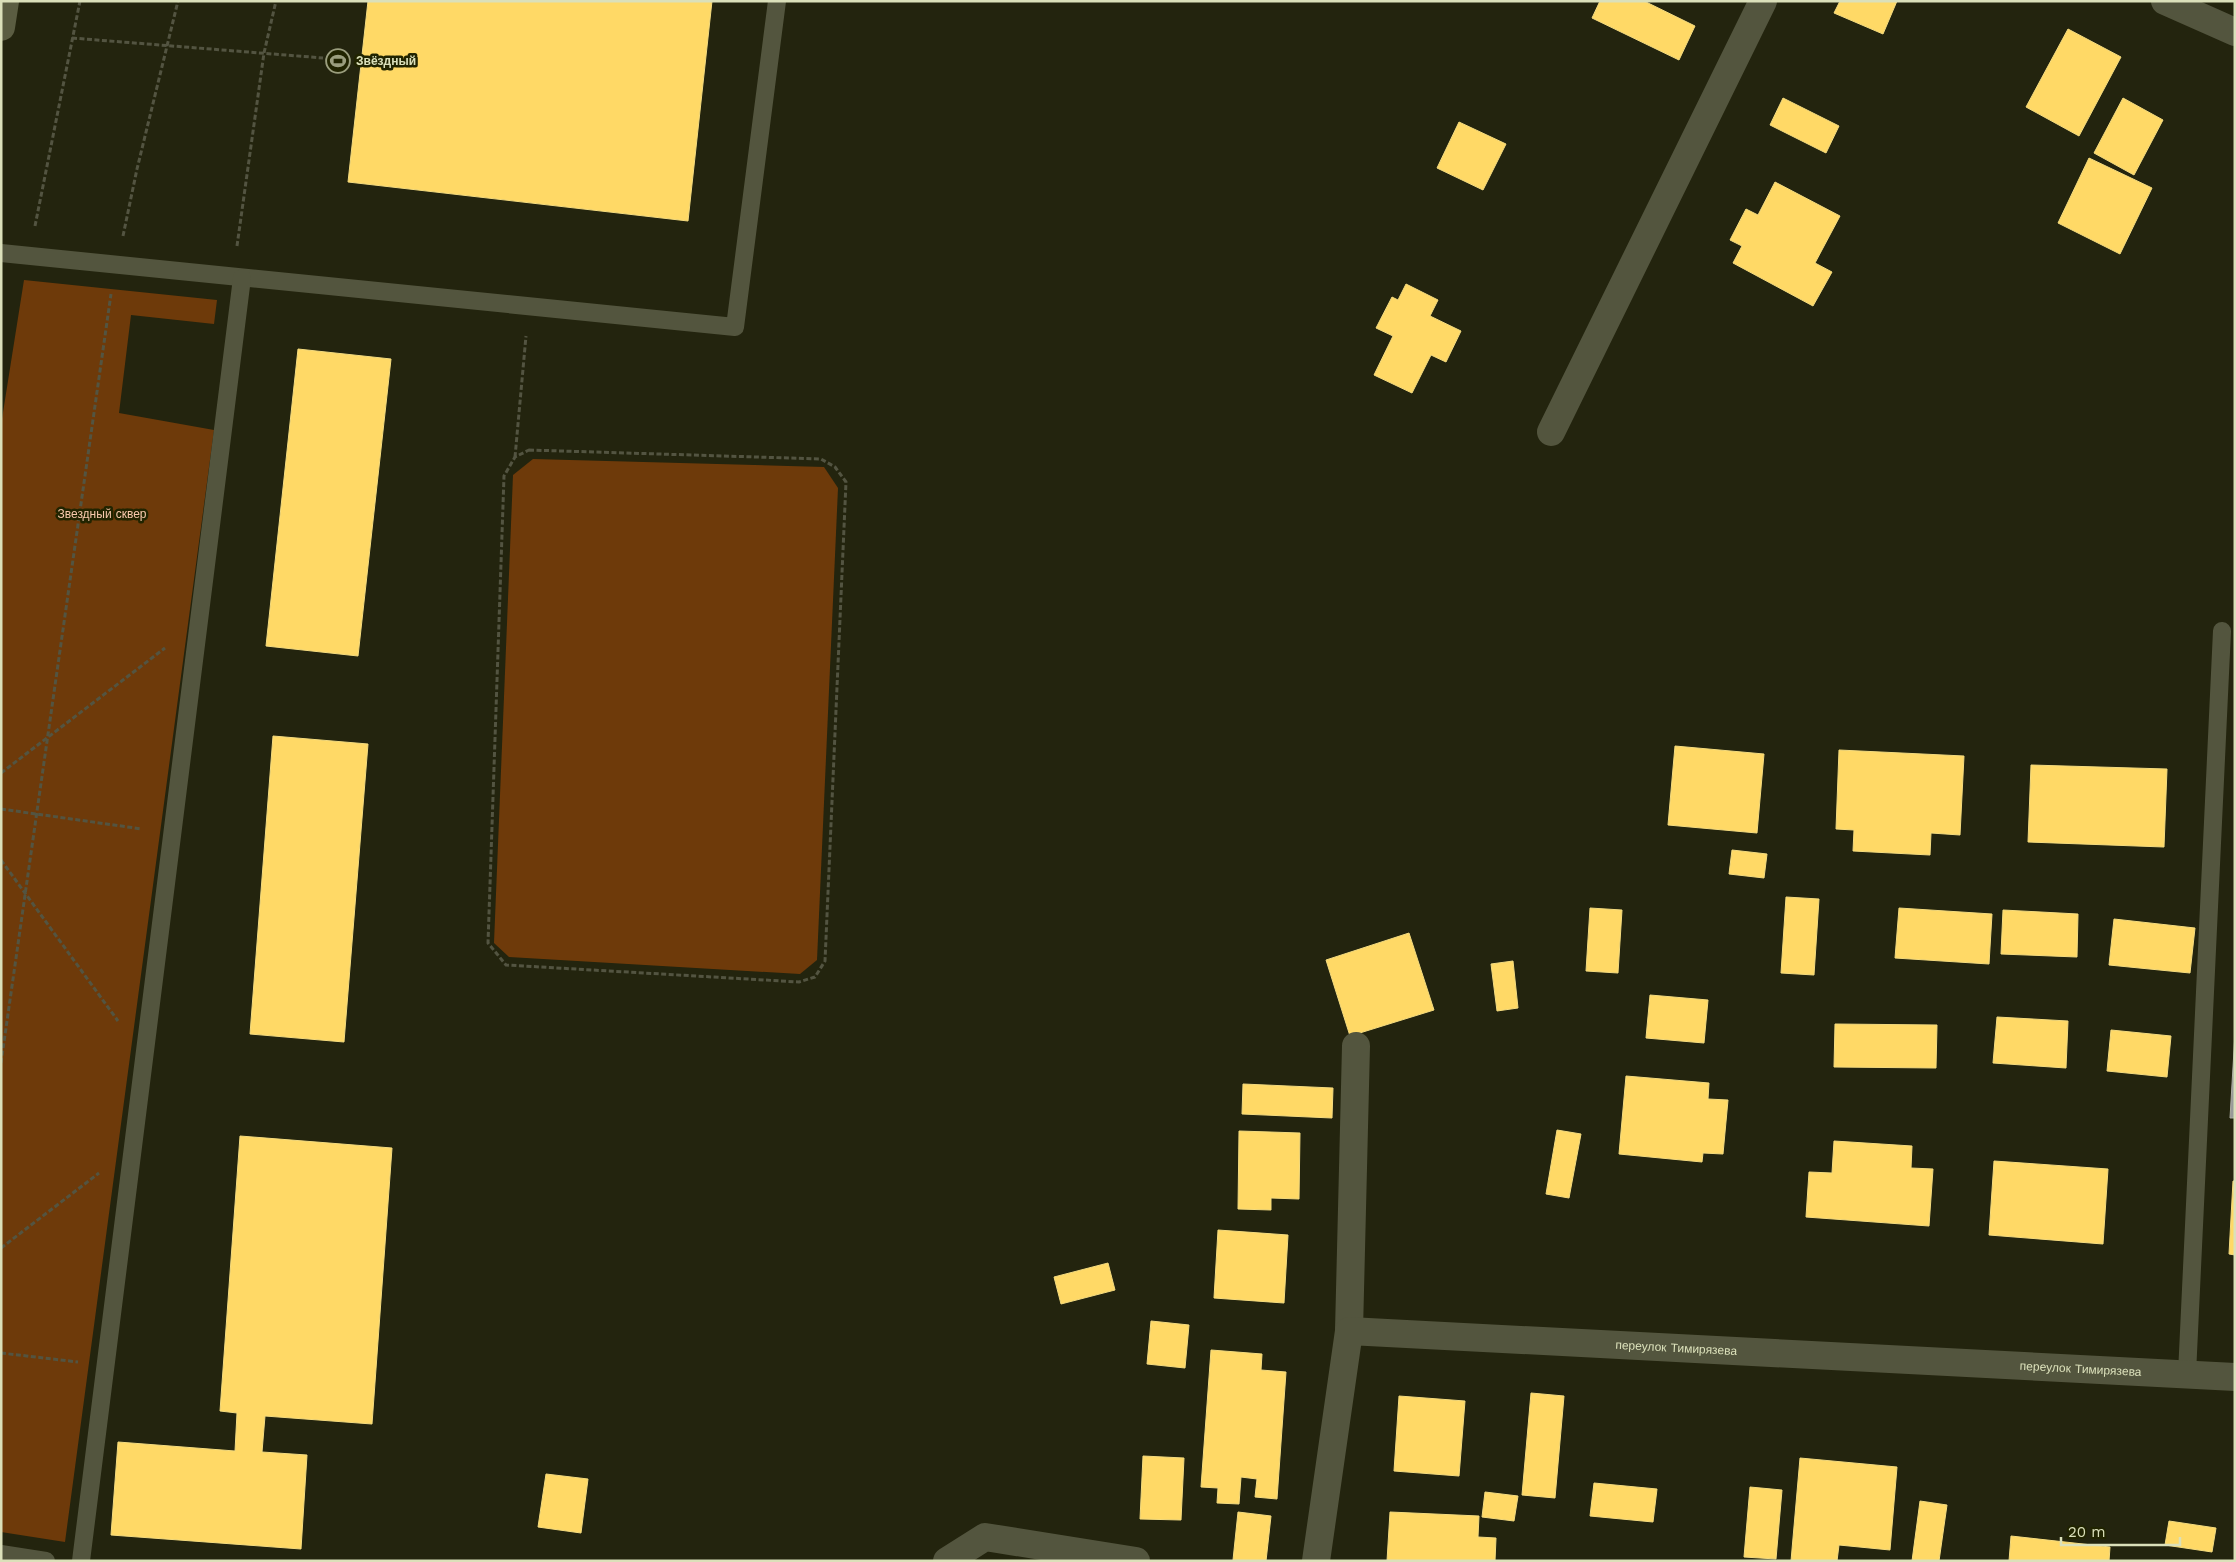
<svg xmlns="http://www.w3.org/2000/svg" width="2236" height="1562" font-family="'Work Sans',sans-serif">
	<style>
		.green { fill: #6e3a0a }
		.homes { fill: #ffd966; stroke: #f4db7f }
		.industry { fill: #999; stroke: #adaea3 }
		.lines { fill: none; stroke-linecap: round; stroke-linejoin: round }
		.path { stroke: #535441; stroke-width: 3; stroke-dasharray: 5 2.5; stroke-linecap: butt }
		.service { stroke: #53553e; stroke-width: 18 }
		.minor { stroke: #53553e; stroke-width: 28 }
		.primary { stroke: #5b5d42; stroke-width: 28 }
		.labels { text-anchor: middle; dominant-baseline: central; stroke-width: 5; stroke-linejoin: round; paint-order: stroke }
		.poi-label { font-size: 12px; font-weight: bold; fill: #dbe0ba; stroke: #212400; text-anchor: start }
		.park-label { font-size: 12px; fill: #f8c9ac; stroke: #212400 }
		.street-label { font-size: 12px; fill: #dbe0ba; stroke: #212400 }
	</style>
	<rect width="100%" height="100%" fill="#23240e"/>
	<g class="green">
		<polygon points="24,280 217,300 214,324 131,315 119,413 214,430 65,1542 1,1532 1,425"/>
		<polygon points="533,459 824,467 838,488 817,960 800,974 509,957 494,943 513,475"/>
	</g>
	<g class="homes">
		<polygon points="368,1 712,1 688,221 348,182"/>
		<polygon points="1600,1 1644,1 1695,26 1679,60 1592,18"/>
		<polygon points="1840,1 1897,1 1883,34 1834,13"/>
		<polygon points="2068,29 2121,57 2079,136 2026,107"/>
		<polygon points="1783,98 1839,126 1826,153 1770,125"/>
		<polygon points="2123,98 2163,120 2134,175 2094,153"/>
		<polygon points="1459,122 1506,144 1483,190 1437,168"/>
		<polygon points="2089,158 2152,188 2120,254 2058,223"/>
		<polygon points="1775,182 1840,216 1815,263 1832,272 1813,306 1733,263 1742,246 1730,240 1746,209 1758,215"/>
		<polygon points="1406,284 1438,300 1430,316 1461,331 1446,362 1431,355 1412,393 1374,375 1393,336 1376,328 1392,297 1398,300"/>
		<polygon points="298,349 391,359 358,656 266,646"/>
		<polygon points="273,736 368,744 344,1042 250,1034"/>
		<polygon points="1675,746 1764,754 1757,833 1668,825"/>
		<polygon points="1839,750 1964,756 1960,835 1931,833 1930,855 1853,851 1854,830 1836,829"/>
		<polygon points="2031,765 2167,769 2164,847 2028,842"/>
		<polygon points="1732,850 1767,854 1764,878 1729,874"/>
		<polygon points="1786,897 1819,899 1814,975 1781,973"/>
		<polygon points="1590,908 1622,910 1618,973 1586,971"/>
		<polygon points="1899,908 1992,914 1989,964 1895,958"/>
		<polygon points="2003,910 2078,914 2077,957 2001,954"/>
		<polygon points="2114,919 2195,928 2190,973 2109,965"/>
		<polygon points="1409,933 1434,1010 1350,1036 1326,960"/>
		<polygon points="1513,961 1518,1008 1497,1011 1491,964"/>
		<polygon points="1650,995 1708,1000 1704,1043 1646,1038"/>
		<polygon points="1997,1017 2068,1021 2066,1068 1993,1063"/>
		<polygon points="1835,1024 1937,1025 1936,1068 1834,1067"/>
		<polygon points="2111,1030 2171,1036 2167,1077 2107,1071"/>
		<polygon points="1626,1076 1709,1083 1708,1099 1728,1100 1723,1154 1703,1153 1702,1162 1619,1154"/>
		<polygon points="1243,1084 1333,1088 1332,1118 1242,1114"/>
		<polygon points="1557,1130 1581,1134 1569,1198 1546,1194"/>
		<polygon points="1239,1131 1300,1133 1299,1199 1271,1198 1271,1210 1238,1209"/>
		<polygon points="240,1136 392,1148 372,1424 265,1416 262,1452 307,1455 301,1549 111,1535 118,1442 235,1451 237,1413 220,1411"/>
		<polygon points="1834,1141 1912,1146 1911,1168 1933,1169 1929,1226 1806,1217 1809,1172 1832,1173"/>
		<polygon points="1994,1161 2108,1169 2103,1244 1989,1235"/>
		<polygon points="2233,1181 2235,1181 2235,1255 2229,1254"/>
		<polygon points="1218,1230 1288,1235 1284,1303 1214,1298"/>
		<polygon points="1108,1263 1115,1290 1061,1304 1054,1277"/>
		<polygon points="1151,1321 1189,1325 1185,1368 1147,1364"/>
		<polygon points="1211,1350 1262,1354 1261,1370 1286,1372 1277,1499 1255,1497 1257,1479 1241,1477 1239,1504 1217,1503 1218,1488 1201,1487"/>
		<polygon points="1531,1393 1564,1396 1555,1498 1522,1495"/>
		<polygon points="1399,1396 1465,1401 1459,1476 1394,1471"/>
		<polygon points="1143,1456 1184,1458 1181,1520 1140,1519"/>
		<polygon points="1800,1458 1897,1467 1890,1550 1839,1545 1837,1561 1791,1561"/>
		<polygon points="546,1474 588,1479 581,1533 538,1527"/>
		<polygon points="1594,1483 1657,1489 1653,1522 1590,1516"/>
		<polygon points="1750,1487 1782,1490 1776,1559 1744,1557"/>
		<polygon points="1485,1492 1518,1496 1514,1521 1482,1517"/>
		<polygon points="1920,1501 1947,1505 1939,1561 1912,1561"/>
		<polygon points="1238,1512 1271,1516 1266,1561 1233,1560"/>
		<polygon points="1390,1512 1479,1516 1478,1537 1496,1538 1495,1561 1387,1561"/>
		<polygon points="2169,1521 2216,1528 2212,1552 2165,1545"/>
		<polygon points="2011,1536 2110,1547 2109,1561 2009,1561"/>
	</g>
	<polygon class="industry" points="2235,1033 2235,1118 2230,1118"/>
	<g class="lines">
		<g class="path">
			<polyline points="72,38 323,58"/>
			<polyline points="35,226 80,1"/>
			<polyline points="123,236 137,169 178,1"/>
			<polyline points="237,246 264,53 276,1"/>
			<polygon points="529,450 821,459 835,467 846,482 825,961 815,977 799,982 506,965 488,943 504,476 515,457"/>
			<polyline points="515,457 526,336"/>
			<polyline points="1,773 165,648"/>
			<polyline points="1,809 142,829"/>
			<polyline points="1,860 118,1021"/>
			<polyline points="1,1063 111,294"/>
			<polyline points="1,1248 99,1173"/>
			<polyline points="1,1353 78,1362"/>
		</g>
		<g class="service">
			<polyline points="1,253 735,327 777,1"/>
			<polyline points="2187,1374 2222,631"/>
			<polyline points="1,1554 46,1561"/>
			<polyline points="81,1561 242,278"/>
		</g>
		<g class="minor">
			<polyline points="2165,1 2235,32"/>
			<polyline points="1551,432 1763,1"/>
			<polyline points="1349,1331 1356,1046"/>
			<polyline points="947,1561 985,1537 1136,1561"/>
			<path id="s1" d="M1316,1561l33,-230 886,46"/>
		</g>
		<polyline class="primary" points="1,27 5,1"/>
	</g>
	<defs>
		<g id="stadium-ring" transform="scale(1.25)"><circle r="9.5" fill="#212400" stroke="#9b9e7e" stroke-width="1.5"/><path d="M0-5a6.5 5 0 1 0 0 10a6.5 5 0 1 0 0-10ZM-3.5-1.8h7v3.6h-7Z" fill="#9b9e7e"/></g>
	</defs>
	<g fill-rule="evenodd">
		<use href="#stadium-ring" x="338" y="61"/>
	</g>
	<g class="labels">
		<g class="poi-label">
			<text x="356" y="61">Звёздный</text>
		</g>
		<g class="park-label">
			<text x="102" y="514">Звездный сквер</text>
		</g>
		<g class="street-label">
			<text stroke="none"><textPath href="#s1" startOffset="560">переулок Тимирязева</textPath></text>
			<text stroke="none"><textPath href="#s1" startOffset="965">переулок Тимирязева</textPath></text>
		</g>
	</g>
	<rect width="2236" height="1562" fill="none" stroke="#dbe0ba" stroke-width="5"/>
	<path d="M2061 1537v8h119v-8" fill="none" stroke="#dbe0ba" stroke-width="2.5"/>
	<text x="2068" y="1537" font-size="15" fill="#dbe0ba" stroke="#212400" stroke-width="4" paint-order="stroke">20 m</text>
</svg>
